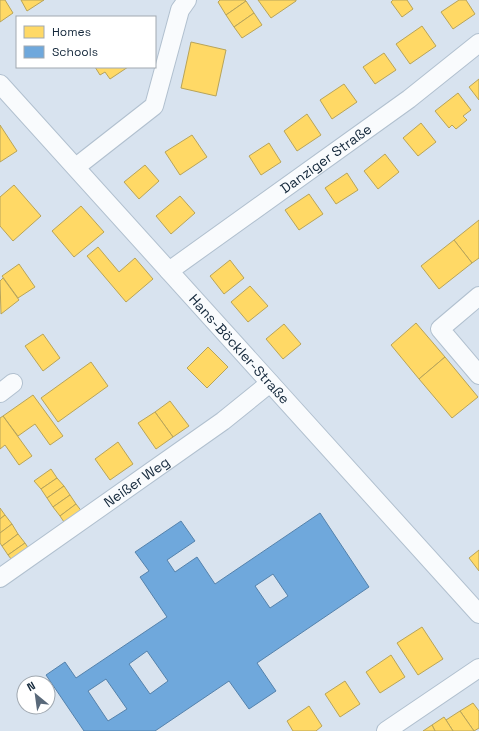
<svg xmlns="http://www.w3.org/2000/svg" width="479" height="731" font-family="'Space Grotesk',sans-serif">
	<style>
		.homes { fill: #ffd966; stroke: #b8a459 }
		.schools { fill: #6fa8dc; stroke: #5482ac; fill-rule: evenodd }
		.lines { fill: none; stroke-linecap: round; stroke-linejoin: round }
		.street-casing { stroke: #b1c0cf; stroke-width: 20 }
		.street { stroke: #f9fbfd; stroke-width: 18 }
		.labels { text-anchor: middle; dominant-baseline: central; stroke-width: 4; stroke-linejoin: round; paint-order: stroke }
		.street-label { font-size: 14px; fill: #14283b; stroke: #fff }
	</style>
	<rect width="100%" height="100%" fill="#d8e3ef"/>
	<g class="homes">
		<polygon points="0,0 5,0 13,13 0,22"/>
		<polygon points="21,0 44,0 27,11"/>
		<polygon points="220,0 245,0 246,1 226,15 218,2"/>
		<polygon points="258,0 296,0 296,1 271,18"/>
		<polygon points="393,0 407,0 413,9 402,17 391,2"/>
		<polygon points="459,0 466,0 475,14 453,29 441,12"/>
		<polygon points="246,1 254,13 234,27 226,15"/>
		<polygon points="254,13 262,25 242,38 234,27"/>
		<polygon points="422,26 436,46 410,64 396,44"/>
		<polygon points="191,42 226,50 216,96 181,88"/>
		<polygon points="384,53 396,70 375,84 363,67"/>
		<polygon points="95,67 128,67 110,79 105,72 100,75"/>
		<polygon points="479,79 479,100 469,87"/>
		<polygon points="344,84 357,102 332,119 320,100"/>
		<polygon points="458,93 471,110 463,116 467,120 456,129 452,125 449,128 435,111"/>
		<polygon points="307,114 321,135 297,151 284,131"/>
		<polygon points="421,123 436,142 418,156 403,138"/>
		<polygon points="0,125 17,151 0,162"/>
		<polygon points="192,135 207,157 180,175 165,152"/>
		<polygon points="269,143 281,162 261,175 249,156"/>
		<polygon points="385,154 399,172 378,189 364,171"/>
		<polygon points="145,165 159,181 139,199 124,182"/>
		<polygon points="347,173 358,190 336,204 325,188"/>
		<polygon points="14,185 41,216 13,241 0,226 0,197"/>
		<polygon points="309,194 323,214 299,230 285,210"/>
		<polygon points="180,196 195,213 171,234 156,216"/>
		<polygon points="81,206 104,232 74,257 52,231"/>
		<polygon points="479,220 479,258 472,263 454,240"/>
		<polygon points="454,240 472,263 439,289 421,266"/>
		<polygon points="98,247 119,272 135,258 153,279 126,302 87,256"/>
		<polygon points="230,260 244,278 224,294 210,276"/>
		<polygon points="19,264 35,287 18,298 2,276"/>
		<polygon points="3,278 19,300 1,314 0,281"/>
		<polygon points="250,286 268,306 248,322 231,302"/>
		<polygon points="416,323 445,357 419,379 391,345"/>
		<polygon points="284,324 301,344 283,359 266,339"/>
		<polygon points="43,334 60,358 43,371 25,346"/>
		<polygon points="208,347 228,367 207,388 187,368"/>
		<polygon points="445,357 478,397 452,418 419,379"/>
		<polygon points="91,362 108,386 58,422 41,398"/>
		<polygon points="33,395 63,436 50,445 35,424 18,436 3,416"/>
		<polygon points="170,401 189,426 173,437 155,412"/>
		<polygon points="155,412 173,437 156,449 138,423"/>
		<polygon points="3,416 32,456 19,465 5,445 0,449 0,418"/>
		<polygon points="118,442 133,464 110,480 95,459"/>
		<polygon points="51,469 57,478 41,489 34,481"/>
		<polygon points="57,478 64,486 47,498 41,489"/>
		<polygon points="64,486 70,495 53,507 47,498"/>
		<polygon points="70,495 76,504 60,516 53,507"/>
		<polygon points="76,504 83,513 66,525 60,516"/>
		<polygon points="0,508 5,515 0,519"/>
		<polygon points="5,515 12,524 0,533 0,519"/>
		<polygon points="12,524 18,534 2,546 0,543 0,533"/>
		<polygon points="18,534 25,543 8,555 2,546"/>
		<polygon points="25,543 31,552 15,564 8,555"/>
		<polygon points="479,550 479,571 469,558"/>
		<polygon points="422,627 443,659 418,675 397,643"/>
		<polygon points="391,655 405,677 380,693 366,672"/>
		<polygon points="345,681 360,704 340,717 325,694"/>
		<polygon points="473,703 479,711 479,728 474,731 460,711"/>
		<polygon points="309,706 322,726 316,731 293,731 287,721"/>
		<polygon points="460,711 474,731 453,731 446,720"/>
		<polygon points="444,717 446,720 453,731 435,731 432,725"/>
		<polygon points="432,725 435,731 423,731"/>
	</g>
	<path class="schools" d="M320,513l49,74 -112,76 19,28 -27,18 -20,-28 -74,50h-71l-38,-56 19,-13 11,16 91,-61 -27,-40 9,-6 -14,-19 46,-31 14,20 -28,19 8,12 22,-15 18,27zM273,574l15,22 -18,12 -15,-22zM147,651l21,30 -18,13 -21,-30zM106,679l21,30 -19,12 -20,-30z"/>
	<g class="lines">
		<g class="street-casing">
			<g id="street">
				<path id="s1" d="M0,84l479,530"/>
				<polyline points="76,167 154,106 180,10 187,0"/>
				<path id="s2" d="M169,271l240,-172 70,-56"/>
				<polyline points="479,296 440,329 479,375"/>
				<polyline points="0,393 13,383"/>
				<path id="s3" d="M0,578l223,-157 47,-38"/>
				<polyline points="386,731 479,668"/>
			</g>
		</g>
		<use href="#street" class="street"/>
	</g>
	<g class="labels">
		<g class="street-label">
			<text stroke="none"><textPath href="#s2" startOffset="193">Danziger Straße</textPath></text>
			<text stroke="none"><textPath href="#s1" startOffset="357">Hans-Böckler-Straße</textPath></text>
			<text stroke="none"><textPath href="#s3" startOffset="167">Neißer Weg</textPath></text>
		</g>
	</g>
	<rect x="16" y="16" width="140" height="52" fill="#ffffff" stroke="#a1a9b1"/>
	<rect x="24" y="26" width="20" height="12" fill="#ffd966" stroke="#a1a9b1"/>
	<text x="52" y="36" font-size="12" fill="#14283b">Homes</text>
	<rect x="24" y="46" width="20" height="12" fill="#6fa8dc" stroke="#a1a9b1"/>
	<text x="52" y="56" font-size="12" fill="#14283b">Schools</text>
	<g transform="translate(36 695) rotate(331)"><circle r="19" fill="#ffffff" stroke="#a1a9b1"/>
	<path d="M0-3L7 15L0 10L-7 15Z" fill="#59697a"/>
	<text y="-6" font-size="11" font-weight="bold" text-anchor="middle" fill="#14283b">N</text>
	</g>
</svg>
